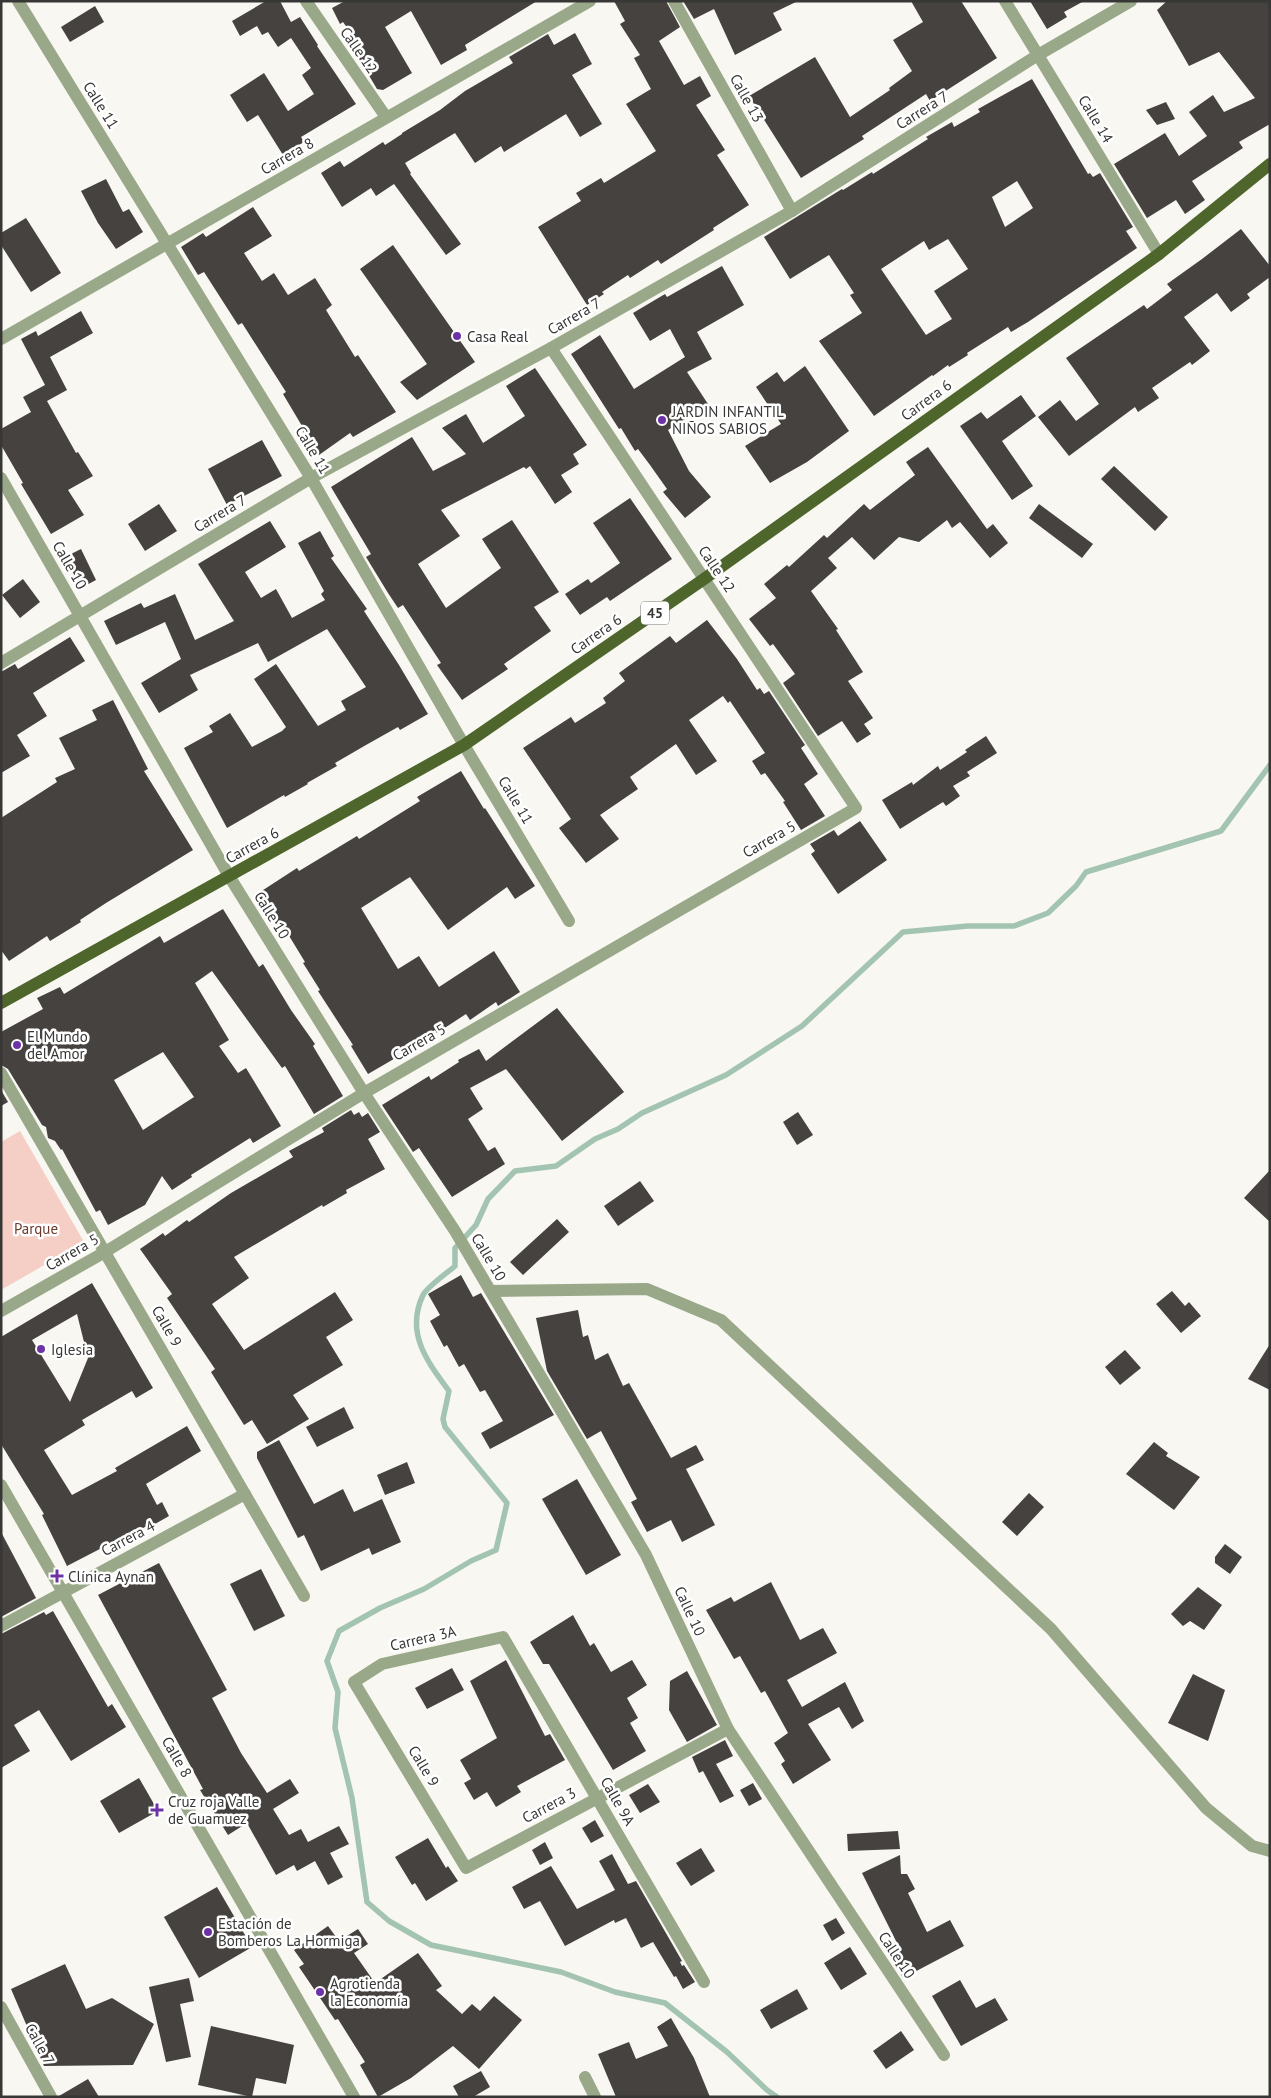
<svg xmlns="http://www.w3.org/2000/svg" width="1271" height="2098" font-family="'PT Sans',sans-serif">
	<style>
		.green { fill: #f5cfc5 }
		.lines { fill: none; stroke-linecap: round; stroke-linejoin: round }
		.stream { stroke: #a3c4b0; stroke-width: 5.5 }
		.building { fill: #454240; fill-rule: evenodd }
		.minor { stroke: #99a888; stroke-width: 12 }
		.major { stroke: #4e662b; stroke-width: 12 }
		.poi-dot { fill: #6e32a7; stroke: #fff; stroke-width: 2 }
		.labels { text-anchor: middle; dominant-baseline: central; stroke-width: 5; stroke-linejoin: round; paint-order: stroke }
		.shield { fill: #fff; stroke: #737372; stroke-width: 1 }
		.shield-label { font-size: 14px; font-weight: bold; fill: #373735 }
		.street-label { font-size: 15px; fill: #373735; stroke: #fff }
		.poi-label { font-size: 15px; fill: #373735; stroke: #fff; text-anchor: start }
		.park-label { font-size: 15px; fill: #6b392c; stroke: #fff }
	</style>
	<rect width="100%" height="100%" fill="#f8f7f2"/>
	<polygon class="green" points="20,1131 84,1242 1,1290 1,1142"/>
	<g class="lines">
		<path class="stream" d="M777,2097l-10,-7 -40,-38 -62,-49 -50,-11 -54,-20 -130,-27 -42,-24 -22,-19 -15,-104 -17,-70 3,-36 -11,-31 12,-30 41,-23 44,-19 47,-28 25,-11 11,-47 -62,-76 -2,-8 6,-28c-22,-30 -44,-58 -26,-96 5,-9 24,-22 32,-29v-18l21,-23 12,-26 27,-28 41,-5 39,-27 23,-10 24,-16 84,-38 76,-49 101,-94 65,-6h46l34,-13 28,-27 10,-14 135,-41 49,-66"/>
	</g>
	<g class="building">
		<polygon points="266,1 280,1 291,22 300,17 318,45 317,46 356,104 301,137 304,142 283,155 258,115 247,122 230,95 264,73 288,111 314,94 302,75 311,68 291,38 278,47 268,32 262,35 257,26 240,36 232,21"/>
		<polygon points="345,1 537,1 465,45 467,50 441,65 411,11 385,27 412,73 383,90 377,89 358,57 365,53 343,22 340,24 332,8"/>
		<polygon points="614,1 666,1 680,27 659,41 684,85 700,76 711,96 696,105 725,150 717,155 749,205 713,228 714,230 661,264 658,260 630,278 628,275 602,292 604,294 587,305 538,227 581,201 576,193 601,178 604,183 656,151 626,104 651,89 634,58 640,55 620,24 625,21"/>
		<polygon points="683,1 798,1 773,13 782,30 735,55 714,9 694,19"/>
		<polygon points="911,1 961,1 997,58 930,101 926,94 862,136 864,139 801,178 749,96 815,57 850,117 890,90 889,88 912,71 893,40 923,22"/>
		<polygon points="1030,1 1084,1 1064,12 1067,17 1047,29"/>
		<polygon points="1167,1 1270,1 1270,124 1239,142 1243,148 1192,181 1205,200 1185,214 1176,200 1147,218 1114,164 1165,133 1179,156 1207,136 1189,112 1213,95 1224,112 1255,98 1219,52 1189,66 1157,10"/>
		<polygon points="95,6 104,22 70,42 61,27"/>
		<polygon points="575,33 592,64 572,75 602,124 580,137 566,114 504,152 501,146 475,163 455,133 405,163 411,173 410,174 461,244 446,255 394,184 376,196 371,188 342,207 321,173 340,161 344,167 383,142 385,145 402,134 402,133 440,110 465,91 513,63 509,57 548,34 554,45"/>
		<path d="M1032,79l56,95 2,-1 3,4 7,-4 33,54 -7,4 11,17 -109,74 -17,10 -3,-5 -41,26 1,2 -19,12 -1,-2 -15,11 -1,-1 -58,41 -55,-75 43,-28 -12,-18 4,-2 -25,-38 -39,24 -26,-42 78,-48 1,1 29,-18 1,2 55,-35 -2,-2 26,-15 2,5 26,-15 -2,-3zM1017,181l16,27 -28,19 -13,-30zM948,239l20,30 -34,22 18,28 -26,16 -45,-66 43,-28 5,9z"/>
		<polygon points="1166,102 1175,119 1157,125 1146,110"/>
		<polygon points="106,179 123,212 129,209 143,232 116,249 98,223 81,191"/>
		<polygon points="253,207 272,236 244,253 262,281 274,273 288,295 315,278 332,305 326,310 355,357 358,355 396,412 353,437 350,433 319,455 300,427 302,426 283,394 286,392 242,323 238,325 204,272 198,275 181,247 203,233 206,237"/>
		<polygon points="26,218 61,273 31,292 1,245 1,233"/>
		<polygon points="1241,229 1270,266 1270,277 1247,294 1250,298 1231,312 1217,293 1184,317 1210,351 1192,365 1190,362 1152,388 1159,398 1138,412 1135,407 1069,456 1038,417 1060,400 1076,421 1099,404 1066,358 1144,305 1147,309 1172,290 1167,284 1202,259"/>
		<polygon points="393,245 475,362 417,400 400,382 427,364 360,269"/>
		<polygon points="722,266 744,305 697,332 712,359 687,372 708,404 668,430 689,471 711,497 685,518 663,492 667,489 650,465 638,449 635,451 621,428 619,429 571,354 600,335 634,389 685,357 670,329 650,341 633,313 665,294 667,297"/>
		<polygon points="81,311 93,333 50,357 67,390 47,401 76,453 78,452 93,476 68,490 84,515 51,534 21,484 23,483 1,445 1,429 31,412 23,397 45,385 21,339 36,331 38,336"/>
		<polygon points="805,366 849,431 807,462 770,483 745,446 781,424 756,387 777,372 784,382"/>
		<polygon points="535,368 587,445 573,454 579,464 561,475 572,492 555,504 530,466 526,469 524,467 441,510 460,536 418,564 446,608 501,568 482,539 512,520 559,592 534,607 551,631 504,664 508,669 462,700 437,665 441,663 403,605 398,608 388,593 366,557 371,554 331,487 412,437 433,471 466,454 442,428 466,414 483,443 525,416 506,386"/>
		<polygon points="1021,395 1036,416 1002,441 1033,486 1012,500 960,426 981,412 987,419"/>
		<polygon points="262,440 282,476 227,505 208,469"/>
		<polygon points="928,447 987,529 993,524 1008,543 990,558 960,522 952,528 947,520 919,542 899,537 874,560 852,537 828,558 837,568 811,591 838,629 836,630 863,672 848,681 873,718 864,724 871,734 857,743 842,721 818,736 783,683 795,674 773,644 770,646 749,619 776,598 764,584 787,565 789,567 824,535 827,538 864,504 870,510 915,475 906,462"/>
		<polygon points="1114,466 1168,517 1155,531 1101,479"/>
		<polygon points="630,498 672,559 610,601 607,597 580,615 565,594 588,579 591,583 620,563 593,523"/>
		<polygon points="159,504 177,531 145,551 128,524"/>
		<polygon points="1039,504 1093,544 1082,558 1029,518"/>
		<polygon points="270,521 286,547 245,572 261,598 276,589 292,618 325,600 321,594 324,591 298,543 320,531 334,556 331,558 367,609 364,611 399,665 428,714 400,730 398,727 366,745 335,763 337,766 307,783 308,784 285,797 284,795 227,828 184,748 213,732 209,726 230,713 252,747 282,731 286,727 254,679 276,664 318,726 346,710 341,701 366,687 327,629 268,662 258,643 190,675 198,690 159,713 141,683 181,659 165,622 116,645 104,621 141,603 144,608 175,594 195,640 234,621 198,564"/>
		<polygon points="81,549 96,580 81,588 65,557"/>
		<polygon points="23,579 40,602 20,618 2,595"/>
		<polygon points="707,620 737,659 757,690 760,688 764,694 769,691 805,745 801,748 818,774 804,784 825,816 801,830 783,802 785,801 765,773 761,775 752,761 765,753 730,701 728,703 723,696 689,720 717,761 696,775 676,744 630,777 638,789 600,815 619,839 586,863 559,828 571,819 523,748 571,717 575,723 606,703 603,698 625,681 619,673 670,636 676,643"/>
		<polygon points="70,637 85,661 33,693 47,716 17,735 30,756 1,773 1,672 15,664 18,669"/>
		<polygon points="113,700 148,769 144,771 193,850 106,903 80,920 81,922 50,941 47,936 9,961 1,950 1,818 57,782 55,778 75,769 59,738 97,720 92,710"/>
		<polygon points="986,736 997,753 967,772 970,776 953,786 960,796 946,806 943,802 900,829 882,800 912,782 913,785 938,766 940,770 967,752 965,750"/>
		<polygon points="461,771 484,809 485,808 535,886 515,899 507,887 448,930 410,877 361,908 398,969 419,956 439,987 494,951 520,992 498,1006 496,1002 470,1020 466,1014 437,1033 435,1030 396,1052 399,1056 368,1074 351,1046 353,1045 318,991 320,990 303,963 305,962 280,921 276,924 257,894 297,868 299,871 357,836 359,839 420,801 417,797"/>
		<polygon points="860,821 887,860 838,894 811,854 815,851 810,844 834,830 838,836"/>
		<path d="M223,909l36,58 4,-3 28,46 24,34 -2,2 30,50 -29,18 -29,-48 -3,2 -70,-97 -17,12 34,57 -10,6 19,27 8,-5 35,58 -28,17 -3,-5 -59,37 1,2 -20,13 -10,-14 -17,29 -37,20 -8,-15 -4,2 -34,-63 -1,1 -6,-9 -7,-3 -2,-11 -4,-2 -34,-56 -7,-4v-33l42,-23 -6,-11 23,-11 4,7 96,-58 4,7zM163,1052l31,45 -51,33 -29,-50z"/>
		<polygon points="557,1008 624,1092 562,1141 506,1069 470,1088 483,1109 468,1119 488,1151 495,1147 505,1164 452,1197 419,1148 413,1152 382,1105 429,1076 431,1080 459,1062 458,1060 479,1049 486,1061"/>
		<polygon points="1,1090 8,1102 1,1106"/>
		<polygon points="351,1110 354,1115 359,1112 362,1117 368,1113 380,1132 368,1139 385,1169 346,1190 347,1193 323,1207 322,1205 234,1257 249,1278 212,1304 244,1350 335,1292 353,1320 326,1337 343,1365 293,1395 309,1419 267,1444 252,1420 244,1425 211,1372 215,1369 167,1298 172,1294 140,1249 163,1233 165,1236 187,1220 189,1222 231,1193 293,1157 289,1151 324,1132 322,1128"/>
		<polygon points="798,1112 813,1135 797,1145 783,1122"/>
		<polygon points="1270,1170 1270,1222 1244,1198"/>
		<polygon points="640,1181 654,1201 618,1226 604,1206"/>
		<polygon points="557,1219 569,1232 523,1275 510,1262"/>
		<polygon points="461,1275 473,1297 481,1293 554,1415 490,1449 481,1433 503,1421 485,1390 480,1392 464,1364 459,1367 447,1345 444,1347 430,1321 440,1315 428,1294"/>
		<path d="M92,1283l61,105 -17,10 -4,-7 -50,29 3,5 -41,25 28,45 45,-24 -2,-3 72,-42 14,25 -55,33 11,21 5,-3 7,14 -21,12 -1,-2 -24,12v-1l-56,29 -25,-51 2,-1 -43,-70v-107zM77,1314l11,44 -18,44 -38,-62z"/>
		<polygon points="1172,1291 1185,1306 1189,1302 1201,1316 1181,1333 1156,1304"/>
		<polygon points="578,1310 583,1337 588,1335 595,1360 608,1353 623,1386 629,1383 671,1458 696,1445 704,1460 686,1469 715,1525 682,1542 671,1520 647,1532 631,1502 637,1499 601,1431 587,1439 547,1371 536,1318"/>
		<polygon points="1270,1344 1270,1390 1248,1379"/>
		<polygon points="1125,1350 1141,1368 1120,1385 1105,1367"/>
		<polygon points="344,1407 354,1428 317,1447 306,1427"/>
		<polygon points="279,1440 314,1504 343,1489 354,1512 382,1499 401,1542 372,1555 369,1548 321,1571 304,1535 298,1538 257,1458 257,1452"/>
		<polygon points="1154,1442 1168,1453 1166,1456 1200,1477 1174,1510 1126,1474"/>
		<polygon points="407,1462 415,1483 385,1495 377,1475"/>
		<polygon points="577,1479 621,1555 586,1575 542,1499"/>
		<polygon points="1029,1493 1044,1507 1017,1536 1002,1522"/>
		<polygon points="1,1532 36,1598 1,1617"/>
		<polygon points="1225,1544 1242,1557 1230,1574 1215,1563 1215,1557"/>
		<polygon points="159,1563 227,1690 212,1698 241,1753 267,1793 290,1779 299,1793 273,1809 289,1835 301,1829 308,1842 339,1826 349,1844 330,1853 343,1877 328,1885 315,1861 297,1871 294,1865 276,1875 247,1823 228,1835 200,1790 203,1789 98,1595"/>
		<polygon points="261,1569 285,1616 254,1631 230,1584"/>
		<polygon points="771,1582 800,1640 823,1628 837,1653 787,1680 802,1707 845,1682 864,1721 852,1729 839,1707 808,1724 831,1760 793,1784 781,1764 785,1761 774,1743 788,1733 765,1691 761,1693 740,1656 734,1659 706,1610 731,1597 734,1602"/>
		<polygon points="1198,1587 1222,1605 1204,1630 1190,1621 1183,1626 1171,1614"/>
		<polygon points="53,1611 108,1707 112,1704 126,1727 71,1761 39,1710 14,1725 30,1751 1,1768 1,1634 44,1612 46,1615"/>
		<polygon points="573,1615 590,1646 594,1643 611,1672 632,1660 647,1685 627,1698 638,1718 630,1723 646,1751 613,1770 549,1664 543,1664 530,1642"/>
		<polygon points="506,1660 545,1736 550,1734 565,1760 517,1786 521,1792 496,1807 487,1792 474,1800 464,1783 471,1779 460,1760 497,1738 470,1681"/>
		<polygon points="452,1668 464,1690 427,1709 415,1688"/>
		<polygon points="687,1671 717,1725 687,1742 669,1710 670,1681"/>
		<polygon points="1193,1674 1225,1690 1208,1741 1168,1723"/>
		<polygon points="725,1740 733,1756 716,1764 734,1796 720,1803 703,1771 699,1773 692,1757"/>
		<polygon points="139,1778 158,1811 119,1833 100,1801"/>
		<polygon points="753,1783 762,1799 749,1806 740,1790"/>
		<polygon points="648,1784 660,1802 640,1813 629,1795"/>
		<polygon points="595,1820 604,1836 591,1843 582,1828"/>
		<polygon points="898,1831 900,1849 848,1851 847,1834"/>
		<polygon points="428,1838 446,1868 448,1866 458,1881 426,1901 415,1883 412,1885 395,1857"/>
		<polygon points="545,1842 553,1858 540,1865 532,1850"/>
		<polygon points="701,1848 715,1871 691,1886 676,1863"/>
		<polygon points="612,1854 628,1884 636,1881 682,1961 680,1962 682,1966 684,1965 695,1982 683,1989 676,1976 674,1977 653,1942 641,1948 626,1918 615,1923 614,1920 565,1946 540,1901 524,1909 512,1887 551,1866 577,1909 615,1890 599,1861"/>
		<polygon points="900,1855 901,1874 907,1874 915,1889 908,1893 927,1932 950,1920 964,1946 903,1978 888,1953 899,1947 862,1873"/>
		<polygon points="217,1887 252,1947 199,1978 164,1917"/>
		<polygon points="836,1918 845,1933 832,1941 823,1925"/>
		<polygon points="328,1926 339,1941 358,1929 368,1944 354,1953 375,1983 418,1953 442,1986 436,1990 462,2014 472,2004 480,2011 494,1996 522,2020 479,2069 453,2046 411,2078 378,2097 360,2065 365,2062 338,2019 335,2020 299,1967 304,1964 294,1950"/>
		<polygon points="850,1947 867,1974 841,1990 824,1963"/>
		<polygon points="65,1964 86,2009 112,1998 154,2024 133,2065 44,2066 11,1989"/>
		<polygon points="189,1978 194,2001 180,2004 191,2057 166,2062 149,1987"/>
		<polygon points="960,1980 976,2008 995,1998 1008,2020 961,2046 932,1996"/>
		<polygon points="797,1989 808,2009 771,2029 760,2010"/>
		<polygon points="671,2018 694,2058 710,2097 616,2097 598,2054 629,2042 636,2059 668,2046 657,2027"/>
		<polygon points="211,2026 294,2045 286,2084 256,2078 252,2097 198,2085"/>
		<polygon points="901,2031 914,2050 886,2069 873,2051"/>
		<polygon points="481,2071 490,2087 473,2097 459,2097 453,2086"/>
		<polygon points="88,2079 99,2097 59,2097 59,2096"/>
	</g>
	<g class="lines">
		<g class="minor">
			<polyline points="18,1 311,478 464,745 569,921"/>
			<polyline points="306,1 386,117"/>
			<polyline points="674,1 792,211"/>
			<polyline points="1005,1 1159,254"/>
			<polyline points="1,339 590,1"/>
			<polyline points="1,478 229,876 364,1093 455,1231 646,1555 728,1729 944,2055"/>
			<polyline points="1,663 311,478 551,348 792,211 1038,55 1131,1"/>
			<polyline points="1,1073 304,1596"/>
			<polyline points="491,1291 647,1289 721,1320 1051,1629 1206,1808 1252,1846 1270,1851"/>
			<polyline points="1,1311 105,1252 364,1093 856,808 551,348"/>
			<polyline points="1,1485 354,2097"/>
			<polyline points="1,1626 245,1494"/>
			<polyline points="704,1982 503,1637 382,1664 354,1682 466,1868 728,1729"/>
			<polyline points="1,2007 51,2097"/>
			<polyline points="585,2077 595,2097"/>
		</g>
		<polyline class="major" points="1,1003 464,745 704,579 1159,254 1270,164"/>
	</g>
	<g class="poi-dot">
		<circle cx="457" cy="336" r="5"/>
		<circle cx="662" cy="420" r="5"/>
		<circle cx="17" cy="1045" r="5"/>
		<circle cx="41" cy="1349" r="5"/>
		<path d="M54.5 1568.5h5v5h5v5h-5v5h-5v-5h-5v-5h5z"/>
		<path d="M154.5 1802.5h5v5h5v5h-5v5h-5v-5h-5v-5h5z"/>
		<circle cx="208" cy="1932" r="5"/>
		<circle cx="320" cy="1992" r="5"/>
	</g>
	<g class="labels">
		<rect class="shield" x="641" y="601.5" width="28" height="23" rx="4"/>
		<g class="shield-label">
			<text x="655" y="613">45</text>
		</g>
		<g class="street-label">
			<text transform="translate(359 50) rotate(55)">Calle 12</text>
			<text transform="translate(747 98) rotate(61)">Calle 13</text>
			<text transform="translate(101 105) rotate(58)">Calle 11</text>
			<text transform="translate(922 110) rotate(-32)">Carrera 7</text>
			<text transform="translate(1096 119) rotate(59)">Calle 14</text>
			<text transform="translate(287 156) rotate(-30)">Carrera 8</text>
			<text transform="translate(574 316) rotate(-30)">Carrera 7</text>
			<text transform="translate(926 400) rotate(-36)">Carrera 6</text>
			<text transform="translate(313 450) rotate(59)">Calle 11</text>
			<text transform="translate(220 513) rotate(-31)">Carrera 7</text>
			<text transform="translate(70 565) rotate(60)">Calle 10</text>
			<text transform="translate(717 569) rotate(56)">Calle 12</text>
			<text transform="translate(596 634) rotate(-35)">Carrera 6</text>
			<text transform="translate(516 800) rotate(59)">Calle 11</text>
			<text transform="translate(769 839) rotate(-30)">Carrera 5</text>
			<text transform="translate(252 845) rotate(-29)">Carrera 6</text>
			<text transform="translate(272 915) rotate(58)">Calle 10</text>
			<text transform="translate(419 1042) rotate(-30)">Carrera 5</text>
			<text transform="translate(72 1252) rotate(-30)">Carrera 5</text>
			<text transform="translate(489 1257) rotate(59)">Calle 10</text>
			<text transform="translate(167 1326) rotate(60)">Calle 9</text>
			<text transform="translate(128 1538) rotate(-28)">Carrera 4</text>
			<text transform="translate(690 1611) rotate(65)">Calle 10</text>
			<text transform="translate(423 1638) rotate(-13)">Carrera 3A</text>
			<text transform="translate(177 1757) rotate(60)">Calle 8</text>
			<text transform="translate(424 1766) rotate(59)">Calle 9</text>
			<text transform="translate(618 1801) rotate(60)">Calle 9A</text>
			<text transform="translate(549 1805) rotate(-28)">Carrera 3</text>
			<text transform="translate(897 1955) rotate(56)">Calle 10</text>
			<text transform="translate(40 2044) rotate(61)">Calle 7</text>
		</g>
		<g class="poi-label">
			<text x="467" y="336">Casa Real</text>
			<text x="672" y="411">JARDIN INFANTIL<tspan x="672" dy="17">NIÑOS SABIOS</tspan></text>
			<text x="27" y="1036">El Mundo<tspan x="27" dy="17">del Amor</tspan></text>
			<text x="51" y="1349">Iglesia</text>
			<text x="68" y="1576">Clínica Aynan</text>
			<text x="168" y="1801">Cruz roja Valle<tspan x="168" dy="17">de Guamuez</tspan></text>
			<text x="218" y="1923">Estación de<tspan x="218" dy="17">Bomberos La Hormiga</tspan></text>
			<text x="330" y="1983">Agrotienda<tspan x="330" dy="17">la Economía</tspan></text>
		</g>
		<g class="park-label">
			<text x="36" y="1228">Parque</text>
		</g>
	</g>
	<rect width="1271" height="2098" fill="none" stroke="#373735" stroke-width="5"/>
</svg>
